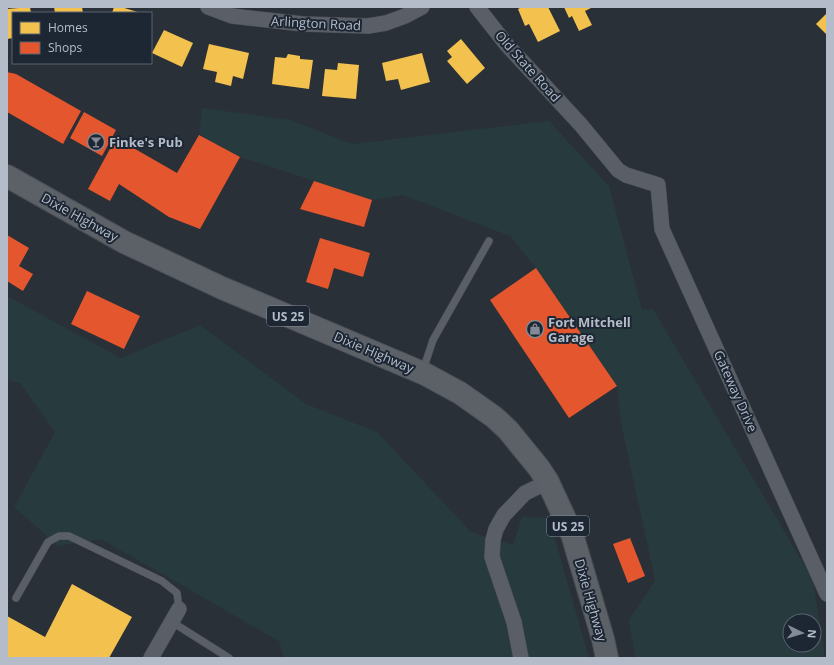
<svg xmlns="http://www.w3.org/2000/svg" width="834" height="665" font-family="'Open Sans',sans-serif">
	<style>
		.green { fill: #273a3e; fill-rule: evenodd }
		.homes { fill: #f2c14e }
		.shops { fill: #e4572e }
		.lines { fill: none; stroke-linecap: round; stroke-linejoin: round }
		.service-casing { stroke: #484c53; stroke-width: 8 }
		.minor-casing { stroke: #484c53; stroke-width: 16 }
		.primary-casing { stroke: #484c55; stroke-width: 24 }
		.service { stroke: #5a5e66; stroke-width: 7 }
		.minor { stroke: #5a5e66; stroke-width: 15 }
		.primary { stroke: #5c6168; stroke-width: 22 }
		.labels { text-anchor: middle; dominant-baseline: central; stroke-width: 4; stroke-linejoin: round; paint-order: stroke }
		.shield { fill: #1d2633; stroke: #878f9c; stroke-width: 1 }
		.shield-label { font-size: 12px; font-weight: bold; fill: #b4bcc9 }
		.street-label { font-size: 13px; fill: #b4bcc9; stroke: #1d2633 }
		.poi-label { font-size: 13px; font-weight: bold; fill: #b4bcc9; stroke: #1d2633; text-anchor: start }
	</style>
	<rect width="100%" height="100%" fill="#2a3038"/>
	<g class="green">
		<path d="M202,108l89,12 61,24 197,-23 60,65 33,124 11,-1 160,271 12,78h-190l-6,-38 26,-40 -34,-157 -4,-37 -81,-118 -26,-32 -107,-41 -31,5 -132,-43 -41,-22zM790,621h24v24h-24z"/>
		<polygon points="7,296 121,358 200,325 306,404 377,432 471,532 513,545 522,517 549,518 589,658 284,658 279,641 101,539 58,546 14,507 55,432 20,383 7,380"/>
	</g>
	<g class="homes">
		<polygon points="30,7 31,13 13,13 13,38 7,39 7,9"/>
		<polygon points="54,7 82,7 83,13 55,13"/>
		<polygon points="114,7 121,7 141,13 112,13"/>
		<polygon points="522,7 548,7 560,31 538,42 529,24 525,26 518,9"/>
		<polygon points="564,7 593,7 585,11 592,25 579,31 572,16 569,18"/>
		<polygon points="827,13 827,35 816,24"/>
		<polygon points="164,30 193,43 182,67 152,53"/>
		<polygon points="461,39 485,68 467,84 447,61 452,57 447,51"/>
		<polygon points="209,44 249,53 243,79 233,76 231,86 215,82 217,72 203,69"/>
		<polygon points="422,53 430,82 401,90 398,79 386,81 382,63"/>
		<polygon points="288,54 300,56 300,59 313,60 309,89 272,84 275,57 286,58"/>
		<polygon points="338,63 359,65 356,99 322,96 325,69 337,70"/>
		<polygon points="72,584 132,617 109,658 7,658 7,616 45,637"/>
	</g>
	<g class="shops">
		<polygon points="7,72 16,74 81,111 63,144 7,112"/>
		<polygon points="84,112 116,130 102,156 70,138"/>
		<polygon points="199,135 240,157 200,229 169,217 119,184 110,201 88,189 116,138 177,173"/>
		<polygon points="314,181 372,200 364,227 300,209"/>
		<polygon points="7,235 29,248 19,266 33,274 23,291 7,281"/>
		<polygon points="320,238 370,253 363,277 334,268 328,289 306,282"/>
		<polygon points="536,268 617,386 569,418 490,300"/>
		<polygon points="87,291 140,316 124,349 71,324"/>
		<polygon points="630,538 645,576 628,583 613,544"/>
	</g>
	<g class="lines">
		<g class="service-casing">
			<g id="service">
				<polyline points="423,370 433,340 489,241"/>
				<polyline points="16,598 48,542 59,536 69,536 162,581 177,593 179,609"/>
				<polyline points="172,622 229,658"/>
			</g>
		</g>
		<g class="minor-casing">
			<g id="minor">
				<polyline points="208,7 232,16 303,24 368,26 386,23 405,16 422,7"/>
				<polyline points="477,7 507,45 581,125 618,170 626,175 658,185 662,229 827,594"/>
				<polyline points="151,658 179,609"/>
				<polyline points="521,658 514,622 492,557 493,540 496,529 504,515 525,493 548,482"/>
			</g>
		</g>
		<g class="primary-casing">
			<polyline id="primary" points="7,176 124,242 222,288 425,374 460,393 494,417 508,430 539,468 548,482 572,534 603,639 607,658"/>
		</g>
		<use href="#service" class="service"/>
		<use href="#minor" class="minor"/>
		<use href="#primary" class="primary"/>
	</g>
	<defs>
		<g id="bar-ring" transform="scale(0.9)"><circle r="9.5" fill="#1d2633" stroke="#848b96" stroke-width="1.5"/><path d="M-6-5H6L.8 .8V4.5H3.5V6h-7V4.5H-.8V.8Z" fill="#848b96"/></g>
		<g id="shop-ring" transform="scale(0.9)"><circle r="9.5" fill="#1d2633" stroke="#848b96" stroke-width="1.5"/><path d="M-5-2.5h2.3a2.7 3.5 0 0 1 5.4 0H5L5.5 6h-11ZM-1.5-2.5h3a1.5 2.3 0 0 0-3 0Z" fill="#848b96"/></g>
	</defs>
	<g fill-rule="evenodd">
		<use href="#bar-ring" x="96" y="142"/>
		<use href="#shop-ring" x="535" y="329"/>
	</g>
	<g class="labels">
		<g class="shield">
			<rect x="267" y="306" width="42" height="20" rx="3"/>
			<rect x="547" y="516" width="42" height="20" rx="3"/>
		</g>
		<g class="shield-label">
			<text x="288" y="316">US 25</text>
			<text x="568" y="526">US 25</text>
		</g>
		<g class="street-label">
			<text transform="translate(316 23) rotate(3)">Arlington Road</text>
			<text transform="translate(528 66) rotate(48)">Old State Road</text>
			<text transform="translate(80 217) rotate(29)">Dixie Highway</text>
			<text transform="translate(374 352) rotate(23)">Dixie Highway</text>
			<text transform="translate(736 391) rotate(66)">Gateway Drive</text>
			<text transform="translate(591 600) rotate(74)">Dixie Highway</text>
		</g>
		<g class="poi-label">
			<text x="109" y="142">Finke's Pub</text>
			<text x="548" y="322">Fort Mitchell<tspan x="548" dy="15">Garage</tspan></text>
		</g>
	</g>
	<rect width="834" height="665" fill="none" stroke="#b4bcc9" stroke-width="16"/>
	<rect x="12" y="12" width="140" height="52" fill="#1d2633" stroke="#59626f"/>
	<rect x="20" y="22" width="20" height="12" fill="#f2c14e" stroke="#59626f"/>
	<text x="48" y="32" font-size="12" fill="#b4bcc9">Homes</text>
	<rect x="20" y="42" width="20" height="12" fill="#e4572e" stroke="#59626f"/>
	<text x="48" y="52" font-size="12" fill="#b4bcc9">Shops</text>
	<g transform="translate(802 633) rotate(95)"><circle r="19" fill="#1d2633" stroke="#59626f"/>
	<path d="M0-3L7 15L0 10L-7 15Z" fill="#848b96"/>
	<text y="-6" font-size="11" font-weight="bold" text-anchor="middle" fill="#b4bcc9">N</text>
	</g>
</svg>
